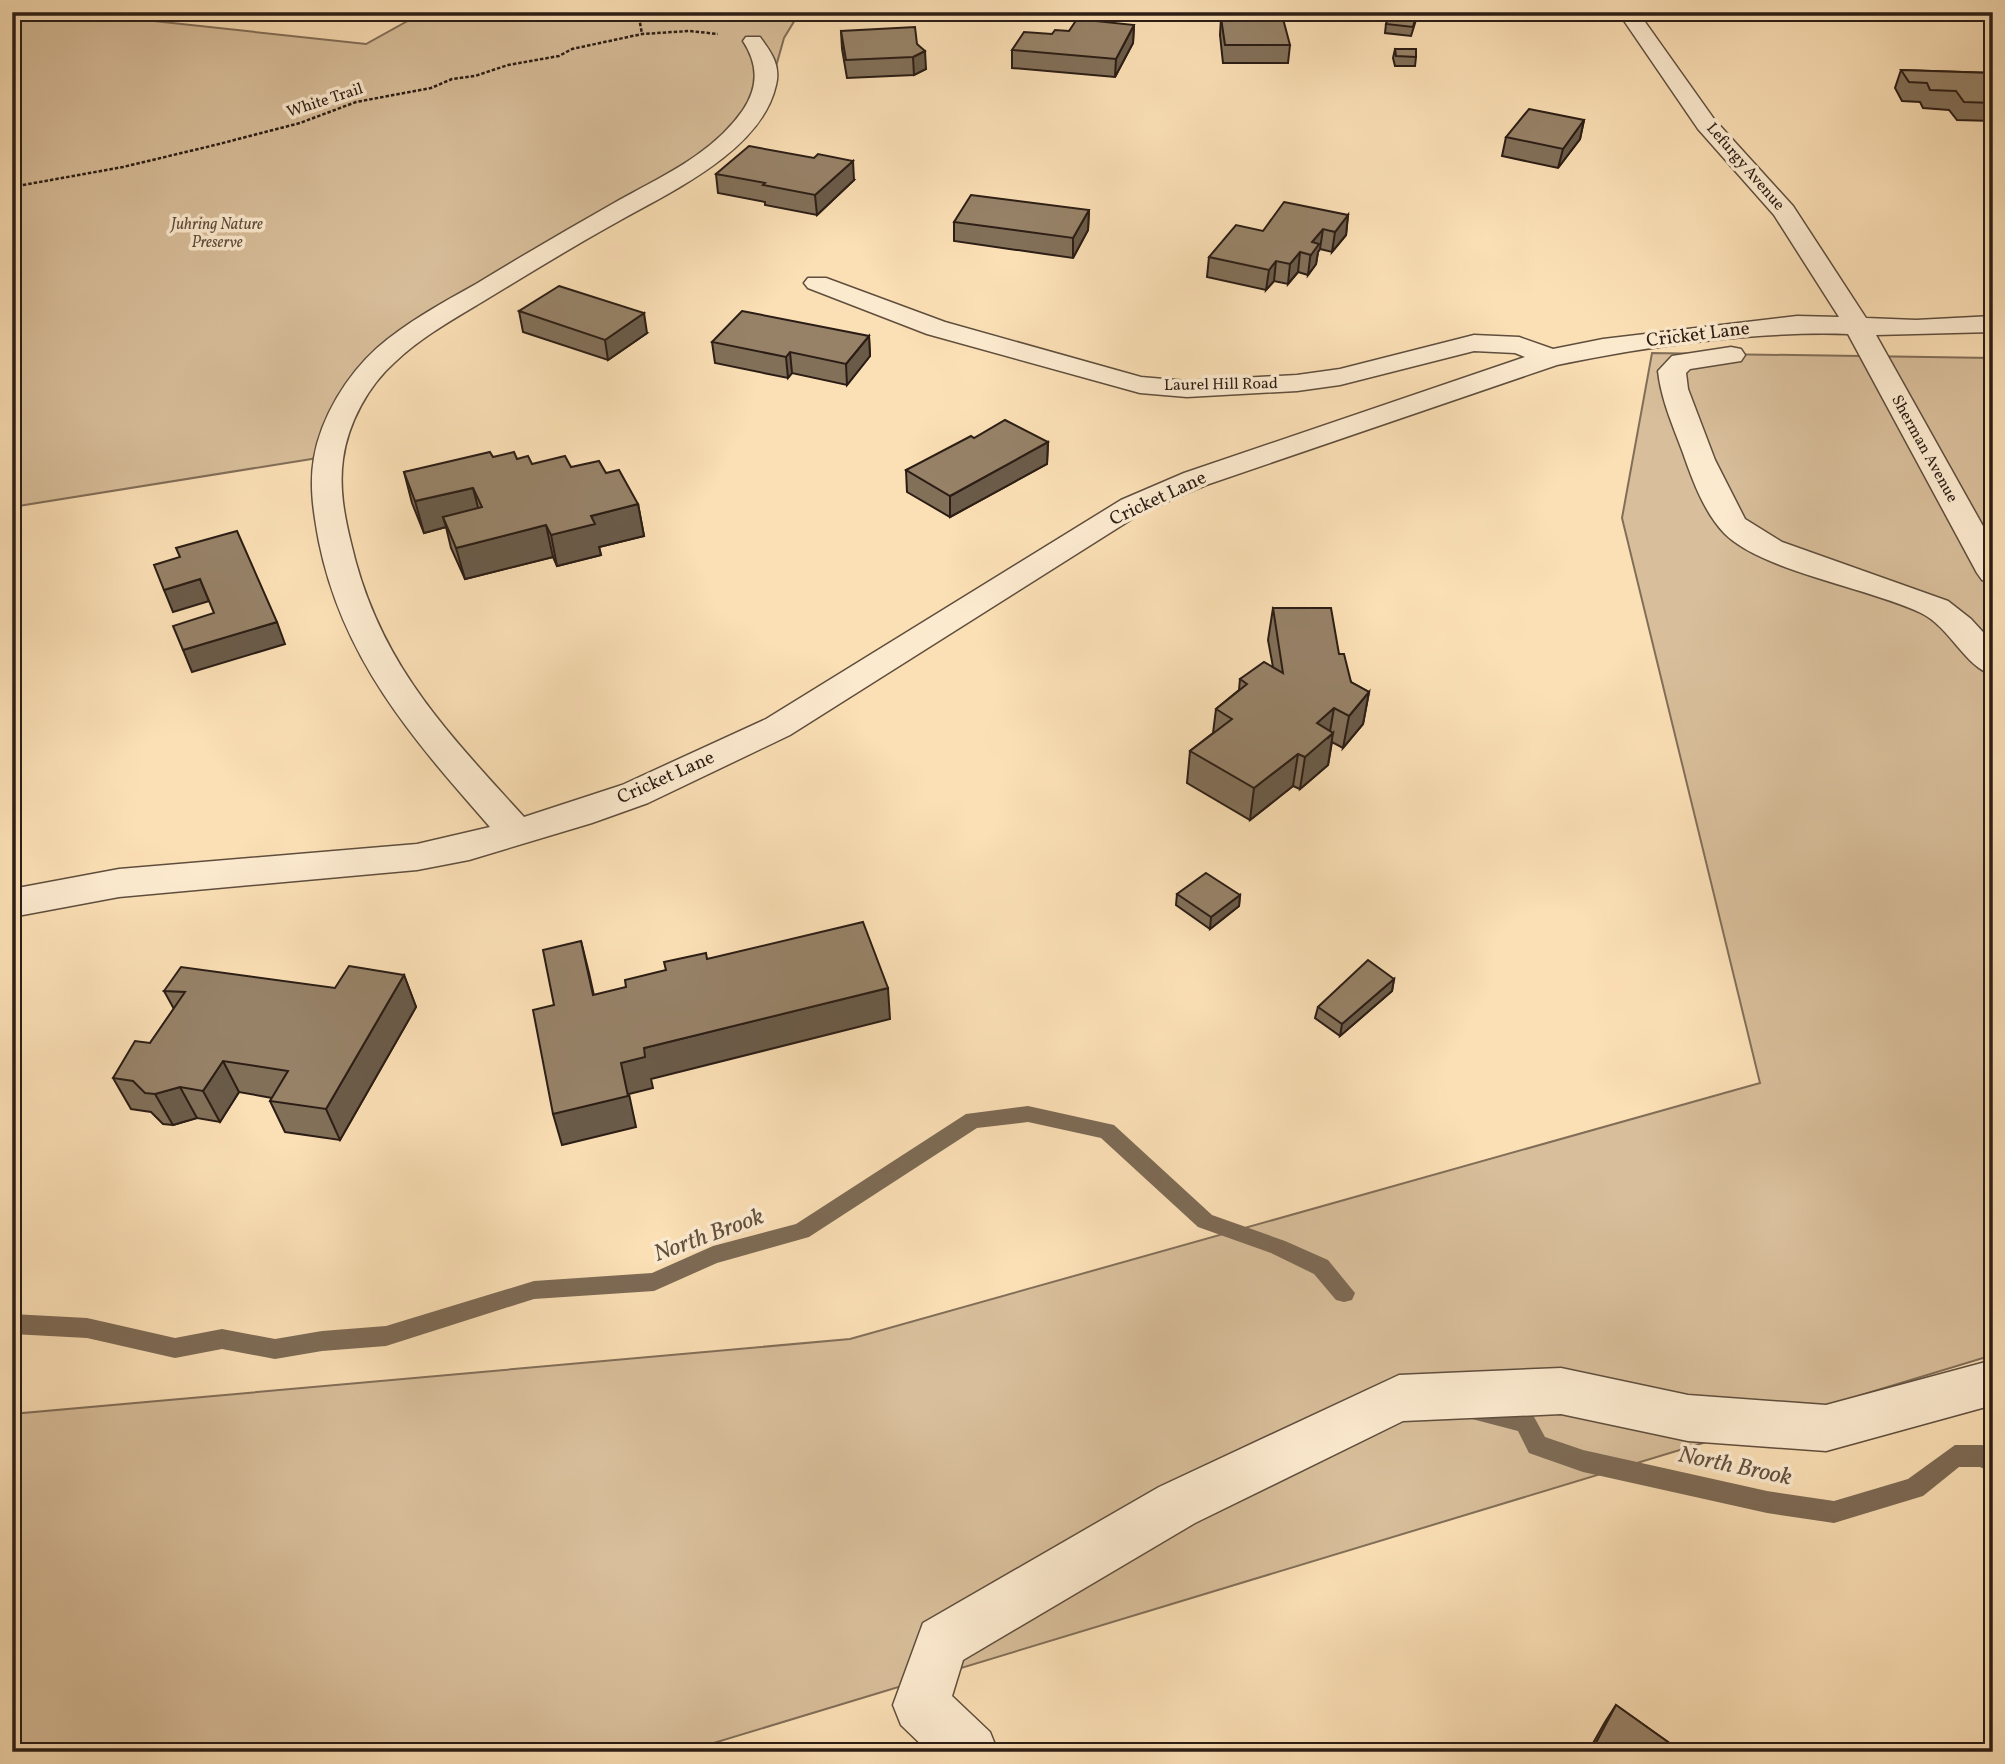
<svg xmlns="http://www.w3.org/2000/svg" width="2005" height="1764" font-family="Vollkorn,serif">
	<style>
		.green { fill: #d8be9a; stroke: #826e58; stroke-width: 2 }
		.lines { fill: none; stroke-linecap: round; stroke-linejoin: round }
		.stream { fill: #7d6a55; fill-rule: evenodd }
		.minor-casing { stroke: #5f4e3d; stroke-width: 3 }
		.path { stroke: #2b1d15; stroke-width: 2.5; stroke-dasharray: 3.5 2; stroke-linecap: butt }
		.minor { fill: #fceacf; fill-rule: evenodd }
		.wall { fill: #827059; stroke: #2b1d15; stroke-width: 2 }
		.shaded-wall { fill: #6a5b49; stroke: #2b1d15; stroke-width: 2 }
		.building { fill: #978268; stroke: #2b1d15; stroke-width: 2 }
		.labels { text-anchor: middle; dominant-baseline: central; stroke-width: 7; stroke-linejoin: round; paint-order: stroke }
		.far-street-label { font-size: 16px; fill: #2b1d15; stroke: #fceacf }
		.far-park-label { font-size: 16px; font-style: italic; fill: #5f4d3d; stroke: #fceacf }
		.street-label { font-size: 19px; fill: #2b1d15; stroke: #fceacf }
		.near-water-label { font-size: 24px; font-style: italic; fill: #62503f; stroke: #fceacf }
	</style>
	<rect width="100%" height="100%" fill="#fbdfb5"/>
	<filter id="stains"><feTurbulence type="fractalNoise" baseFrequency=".00286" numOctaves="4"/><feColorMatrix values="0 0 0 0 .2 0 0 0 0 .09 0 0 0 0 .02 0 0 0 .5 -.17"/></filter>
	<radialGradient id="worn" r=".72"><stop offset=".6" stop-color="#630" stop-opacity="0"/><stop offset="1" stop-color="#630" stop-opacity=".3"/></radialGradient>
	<g class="green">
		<polygon points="12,12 70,12 366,44 422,13 798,15 784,38 773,77 744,128 370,371 330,456 12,507"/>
		<polygon points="1652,353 1993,358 1993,1355 684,1752 12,1752 12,1414 850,1339 1760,1083 1622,518"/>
	</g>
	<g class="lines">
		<g class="stream">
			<polygon points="1028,1106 1114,1125 1212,1215 1285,1241 1328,1260 1355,1293 1352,1300 1344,1302 1336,1300 1314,1274 1271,1253 1198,1227 1101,1138 1028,1122 977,1128 809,1237 717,1263 654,1291 534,1299 386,1346 322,1351 275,1359 222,1349 175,1358 87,1338 12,1334 12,1314 87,1318 175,1338 222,1329 275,1339 322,1331 386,1326 534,1281 652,1273 713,1246 796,1224 966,1114"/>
			<polygon points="1480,1402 1533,1415 1545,1437 1583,1450 1767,1491 1834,1501 1908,1479 1955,1445 1982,1445 1993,1450 1993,1473 1980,1467 1959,1467 1923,1496 1834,1523 1767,1513 1583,1472 1529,1453 1518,1431 1472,1419 1469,1412 1472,1405"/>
		</g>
		<g class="minor-casing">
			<g id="minor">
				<path d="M1618,12h20l76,107 79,87 73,112 50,2 77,-4v16l-117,3 117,209v39l-11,-3 -5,-7 -129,-239c-92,-3 -200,12 -291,31l-351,120 -63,27 -353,223 -142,68 -56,20 -123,37 -52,10 -298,27 -107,20v-28l107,-20 298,-25 73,-17c-77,-88 -147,-167 -171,-285 -5,-27 -10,-56 -5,-84 7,-41 33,-83 63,-110 30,-26 65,-45 99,-64 46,-28 92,-55 138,-81 46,-26 98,-48 129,-93 16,-24 15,-46 0,-69l3,-4h14c11,15 21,28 16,48 -15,68 -111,109 -166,141 -43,24 -85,50 -128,76 -30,18 -62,36 -87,60 -27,24 -47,61 -52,97 -4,28 1,56 8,84 27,119 94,187 173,274l98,-32 144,-66 355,-219 63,-27 341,-116 -10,-4 -41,-2 -134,34 -43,6 -110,6 -47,-4 -213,-59 -119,-46 -4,-5 4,-5h18l119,44 196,55 46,4 110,-6 43,-6 134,-34 45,2 34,12 50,-10 194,-23 42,1 -65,-102 -76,-86z"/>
				<path d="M1731,347l10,2 4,6 -4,6 -51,8 -4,4 2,16 27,71 30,59 37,23 166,59 23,18 22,24v32c-28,-8 -43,-48 -72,-62 -52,-25 -160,-42 -197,-80 -20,-21 -32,-54 -41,-80 -10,-27 -22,-54 -25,-82l14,-15z"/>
				<polygon points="1993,1360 1993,1405 1826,1451 1688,1441 1561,1414 1403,1421 1195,1523 963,1660 952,1696 990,1732 998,1752 929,1752 901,1725 893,1705 923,1623 1159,1487 1399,1375 1561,1368 1688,1395 1826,1405"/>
			</g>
		</g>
		<g class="path">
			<polyline points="638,12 642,34"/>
			<polyline points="12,187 123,167 215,145 300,123 356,102 431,88 452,79 475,76 508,65 559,56 572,49 642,34 689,31 718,34"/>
		</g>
		<use href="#minor" class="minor"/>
	</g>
	<g class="wall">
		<polygon points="1520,12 1575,12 1574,19 1523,19"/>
		<polygon points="1730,12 1754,12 1753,16 1733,16"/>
		<polygon points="1221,18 1290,45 1288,63 1223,63 1220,35"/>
		<polygon points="1416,20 1411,36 1385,33 1386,24"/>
		<polygon points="1134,25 1133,43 1115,77 1012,68 1012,50 1052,34 1069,31"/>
		<polygon points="841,31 917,44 926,69 914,75 847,78 842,49"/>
		<polygon points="1395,49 1416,57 1415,66 1395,66 1393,58"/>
		<polygon points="1901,70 1993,73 1993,121 1957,120 1949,110 1923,108 1920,102 1902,101 1895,88"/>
		<polygon points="1584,120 1580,139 1558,168 1502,156 1506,137"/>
		<polygon points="716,174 854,180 817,215 765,205 765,202 718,193"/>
		<polygon points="1089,210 1088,230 1073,258 954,241 954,222"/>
		<polygon points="1348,215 1346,235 1332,252 1320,249 1318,252 1316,264 1308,275 1298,272 1288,284 1274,281 1266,290 1207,277 1209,257 1263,231"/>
		<polygon points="519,311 647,333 608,360 523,332"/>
		<polygon points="869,336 870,356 847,385 792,373 788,378 715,363 712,342"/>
		<polygon points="974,438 1048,442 1047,464 950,517 907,492 906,470"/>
		<polygon points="493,457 517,459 532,464 571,467 606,473 638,504 644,536 599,547 601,555 557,566 553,557 465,579 451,548 446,527 424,533 412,503 404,472"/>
		<polygon points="1273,608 1339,654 1351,682 1369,692 1363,724 1343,748 1332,742 1328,765 1300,789 1293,786 1250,820 1187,783 1190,751 1213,733 1216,709 1239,690 1240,679 1273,667 1268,640"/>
		<polygon points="1177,894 1240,895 1239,906 1210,929 1176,905"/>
		<polygon points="404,975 416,1007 340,1140 285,1132 270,1101 272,1098 239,1092 220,1122 197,1118 173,1125 163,1124 151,1112 131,1109 113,1078 150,1043 174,1009 164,991 335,988"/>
		<polygon points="1394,979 1392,991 1340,1036 1315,1018 1318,1007"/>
		<polygon points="1616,1705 1682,1752 1588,1752 1605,1722"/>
	</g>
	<g class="shaded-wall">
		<polygon points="1134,25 1133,43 1115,77 1116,59"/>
		<polygon points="925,51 926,69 914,75 913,57"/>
		<polygon points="1584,120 1580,139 1558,168 1563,149"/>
		<polygon points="853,161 854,180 817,215 815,195"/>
		<polygon points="1089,210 1088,230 1073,258 1073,238"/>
		<polygon points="1348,215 1346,235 1332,252 1335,232"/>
		<polygon points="1323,229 1320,249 1318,252 1316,264 1308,275 1312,242"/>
		<polygon points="1300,252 1298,272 1288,284 1290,264"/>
		<polygon points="1276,261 1274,281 1266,290 1269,270"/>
		<polygon points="644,313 647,333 608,360 605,340"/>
		<polygon points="869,336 870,356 847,385 846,364"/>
		<polygon points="790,352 792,373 788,378 786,357"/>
		<polygon points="1048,442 1047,464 950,517 950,496"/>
		<polygon points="473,488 481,519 443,517 446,527 424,533 415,501"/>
		<polygon points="638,504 644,536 599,547 601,555 557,566 551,535 591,516"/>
		<polygon points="546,525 553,557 465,579 456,548"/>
		<polygon points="200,579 209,601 173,612 164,590"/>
		<polygon points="277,622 285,644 192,672 183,650"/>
		<polygon points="1369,692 1363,724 1343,748 1349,716"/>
		<polygon points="1334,708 1329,737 1333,733 1328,765 1300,789 1305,757 1317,723"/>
		<polygon points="1298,754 1293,786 1250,820 1254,788"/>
		<polygon points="1240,895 1239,906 1210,929 1211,917"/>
		<polygon points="581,941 589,973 601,1027 593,995"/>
		<polygon points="404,975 416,1007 340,1140 326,1109"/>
		<polygon points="1394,979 1392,991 1340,1036 1342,1024"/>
		<polygon points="888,988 890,1019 651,1079 653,1088 629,1094 636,1127 562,1145 553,1114 621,1063 644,1048"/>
		<polygon points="223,1061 239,1092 220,1122 203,1091"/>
		<polygon points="180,1087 197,1118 173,1125 155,1094"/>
	</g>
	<g class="building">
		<polygon points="1390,12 1417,12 1413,27 1386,24"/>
		<polygon points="1282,15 1290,45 1225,45 1221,18"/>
		<polygon points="1077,19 1134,25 1116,59 1012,50 1024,32 1052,34 1055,30 1069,31"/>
		<polygon points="915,27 917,44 925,51 913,57 846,60 841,31"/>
		<polygon points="1395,49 1416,49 1416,57 1396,56"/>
		<polygon points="1901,70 1993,73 1993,103 1964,102 1956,91 1930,90 1927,83 1909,82"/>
		<polygon points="1529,109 1584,120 1563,149 1506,137"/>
		<polygon points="749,146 814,158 818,154 853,161 815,195 763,185 765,183 716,174"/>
		<polygon points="971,195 1089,210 1073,238 954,222"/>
		<polygon points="1284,202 1348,215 1335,232 1323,229 1312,242 1319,244 1311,255 1300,252 1290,264 1276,261 1269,270 1209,257 1236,225 1263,231"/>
		<polygon points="559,286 644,313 605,340 519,311"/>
		<polygon points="742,311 869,336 846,364 790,352 786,357 712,342"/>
		<polygon points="1005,420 1048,442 950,496 906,470 971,436 974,438"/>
		<polygon points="490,452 493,457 514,452 517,459 528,456 532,464 565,456 571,467 599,461 606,473 619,470 638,504 591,516 595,524 551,535 546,525 456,548 443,517 482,507 473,488 415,501 404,472"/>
		<polygon points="237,531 277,622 183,650 173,626 214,613 200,579 164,590 154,565 180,557 176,548"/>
		<polygon points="1273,608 1331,608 1339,654 1344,654 1351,682 1369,692 1349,716 1334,708 1317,723 1333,733 1305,757 1298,754 1254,788 1190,751 1232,719 1216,709 1247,684 1240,679 1264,662 1283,673"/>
		<polygon points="1206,873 1240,895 1211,917 1177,894"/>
		<polygon points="863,922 888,988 644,1048 645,1057 621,1063 628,1096 553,1114 533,1010 554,1005 543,950 581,941 593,995 626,987 625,980 666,970 664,962 706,953 707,959"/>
		<polygon points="1368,960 1394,979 1342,1024 1318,1007"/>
		<polygon points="349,966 404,975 326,1109 270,1101 288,1071 223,1061 203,1091 180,1087 155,1094 145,1093 133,1081 113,1078 135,1041 150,1043 185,992 164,991 181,967 335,988"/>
		<polygon points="1616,1705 1682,1752 1591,1752"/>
	</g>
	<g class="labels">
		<g class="far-street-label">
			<text transform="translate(325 101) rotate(-18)">White Trail</text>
			<text transform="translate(1745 167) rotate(49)">Lefurgy Avenue</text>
			<text transform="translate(1221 385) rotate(-1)">Laurel Hill Road</text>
			<text transform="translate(1924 449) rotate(61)">Sherman Avenue</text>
		</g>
		<g class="far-park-label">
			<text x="217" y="225">Juhring Nature<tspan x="217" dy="18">Preserve</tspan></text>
		</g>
		<g class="street-label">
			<text transform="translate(1698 335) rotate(-7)">Cricket Lane</text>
			<text transform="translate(1158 499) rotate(-25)">Cricket Lane</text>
			<text transform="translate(666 778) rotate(-24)">Cricket Lane</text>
		</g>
		<g class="near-water-label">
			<text transform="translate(709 1236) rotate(-20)">North Brook</text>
			<text transform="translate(1735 1467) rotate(12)">North Brook</text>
		</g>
	</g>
	<rect width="2005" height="1764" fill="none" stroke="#fbdfb5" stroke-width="42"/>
	<rect x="14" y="14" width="1977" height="1736" fill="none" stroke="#2b1d15" stroke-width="3.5"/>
	<rect x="21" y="21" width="1963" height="1722" fill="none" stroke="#2b1d15" stroke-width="2"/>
	<rect width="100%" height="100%" filter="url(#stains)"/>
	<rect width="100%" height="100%" fill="url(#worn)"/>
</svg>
